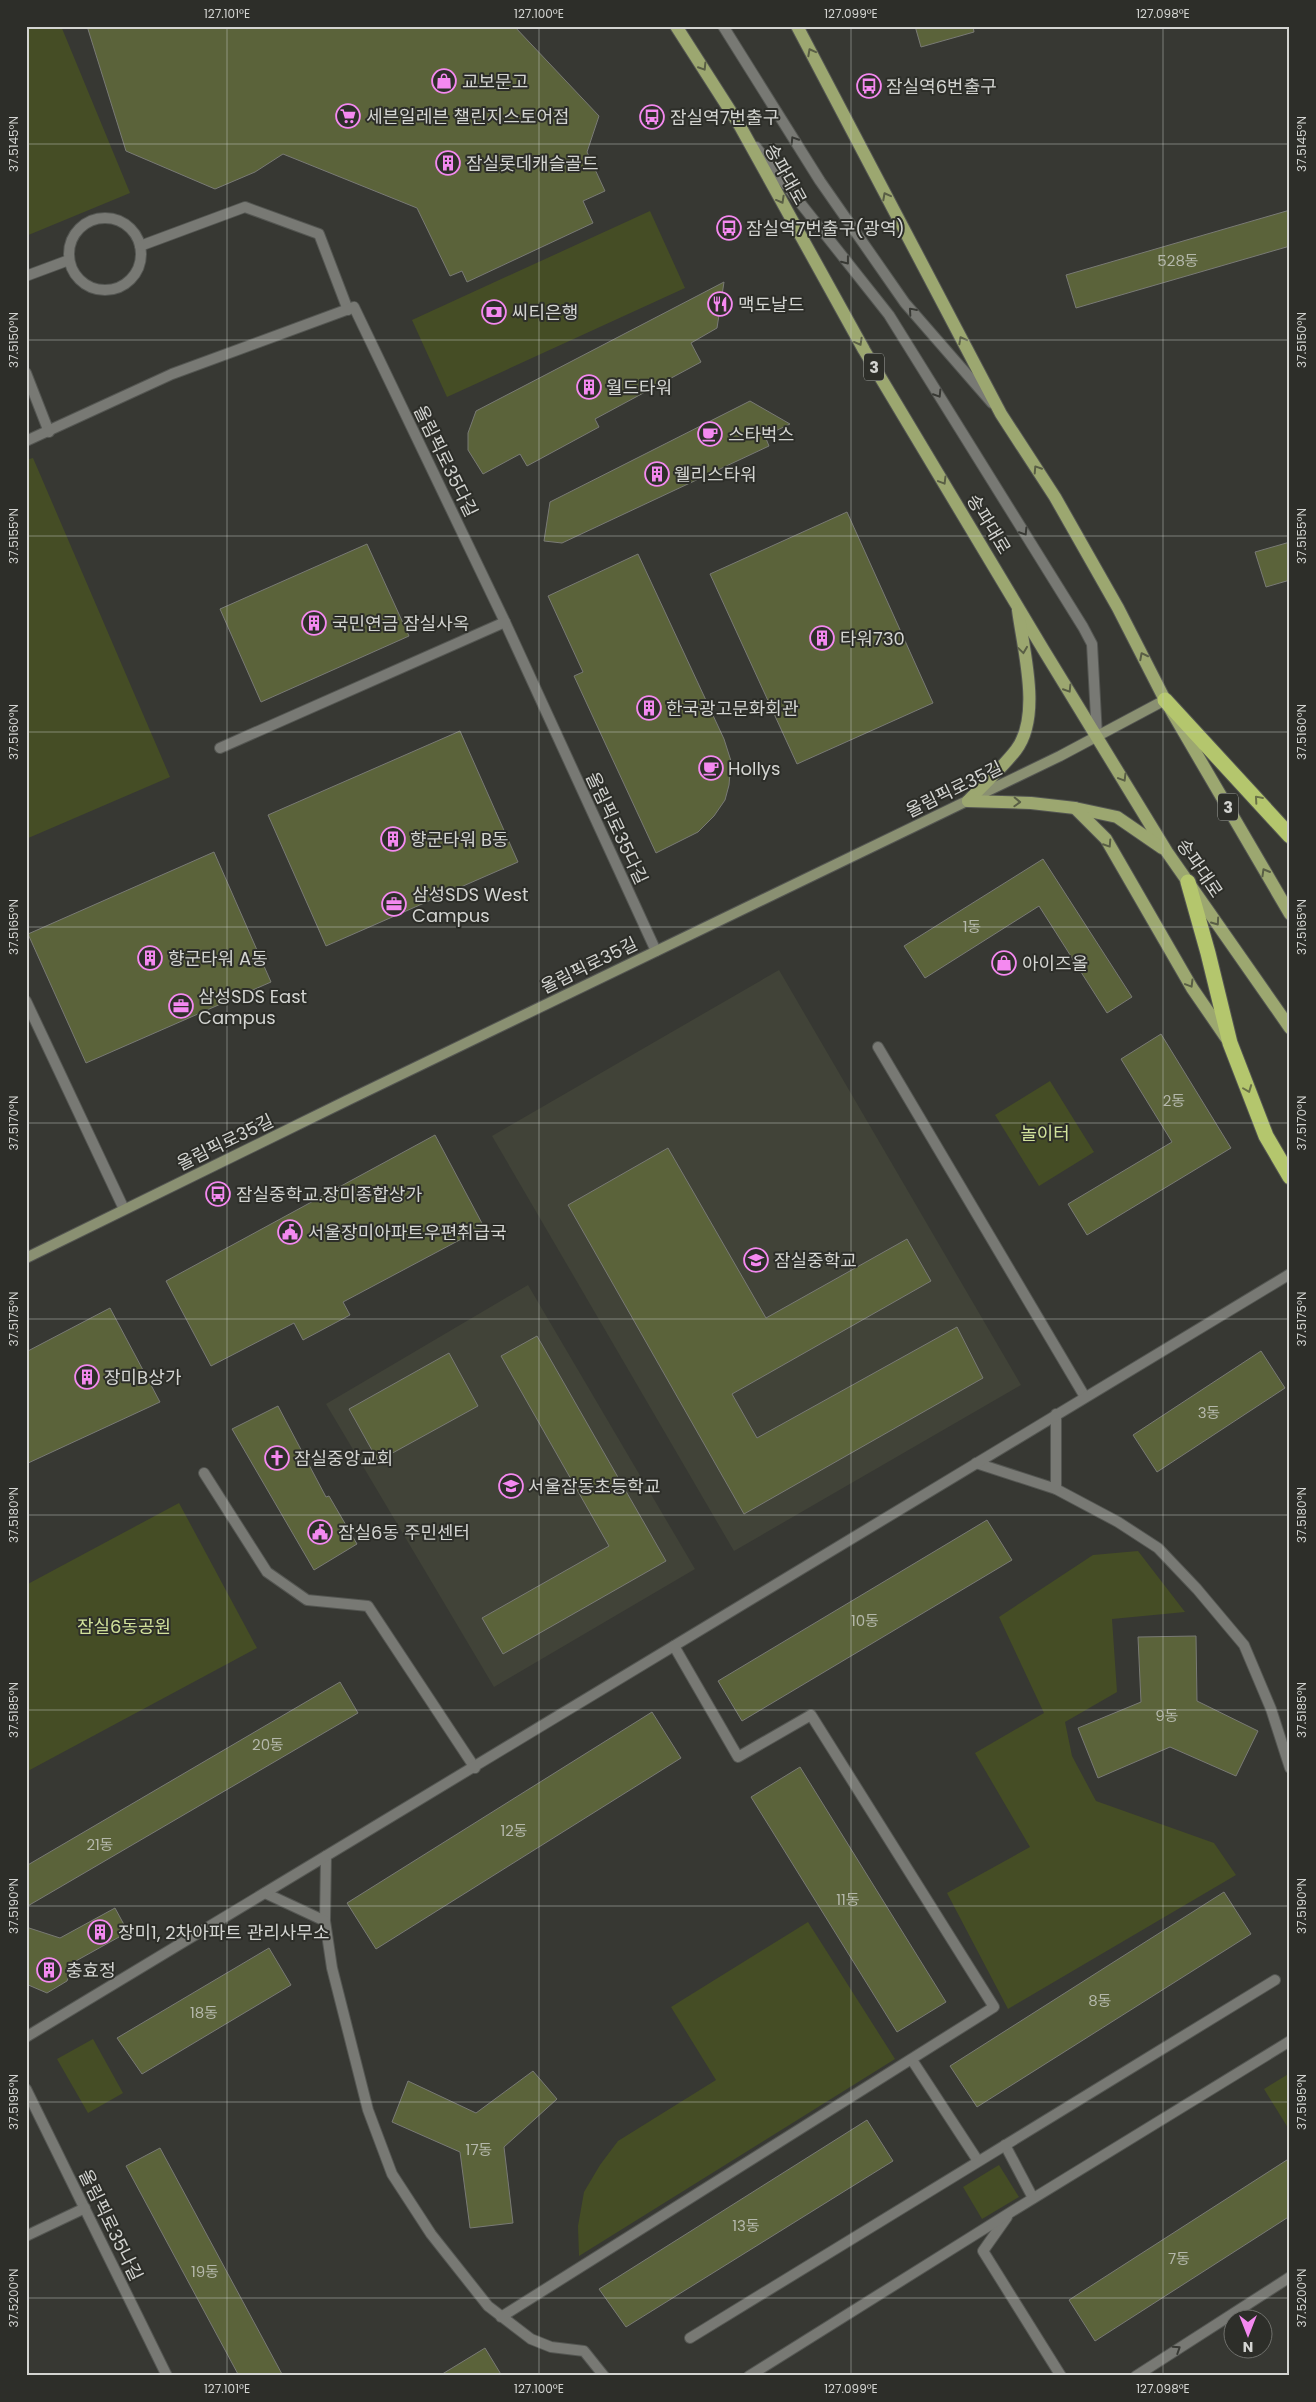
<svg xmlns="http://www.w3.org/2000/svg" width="1316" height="2402" font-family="Poppins,'Noto Sans KR',sans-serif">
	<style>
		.built { fill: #414338 }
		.green { fill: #454d25 }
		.building { fill: #5b633a; stroke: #797a75 }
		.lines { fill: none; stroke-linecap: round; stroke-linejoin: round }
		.lane-casing { stroke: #545652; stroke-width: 12 }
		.street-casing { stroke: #545652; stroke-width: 12 }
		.secondary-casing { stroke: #545652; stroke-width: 12 }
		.primary-casing { stroke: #545652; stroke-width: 14 }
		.highway-casing { stroke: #545652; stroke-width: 17 }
		.lane { stroke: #787974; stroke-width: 10 }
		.street { stroke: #787974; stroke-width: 10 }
		.secondary { stroke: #8a9072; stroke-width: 10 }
		.primary { stroke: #9ca770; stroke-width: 12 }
		.highway { stroke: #b4c66d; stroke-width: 15 }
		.oneway { stroke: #595e45 }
		.oneway2 { stroke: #383934 }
		.oneway3 { stroke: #6a7248 }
		.ticks { fill: none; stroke: #d3d4d1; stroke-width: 1; stroke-opacity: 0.45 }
		.labels { text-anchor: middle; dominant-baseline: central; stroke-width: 4; stroke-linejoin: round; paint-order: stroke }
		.number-label { font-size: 15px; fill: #b5b8ab }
		.shield { fill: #2d2e29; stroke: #a1a29f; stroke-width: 1 }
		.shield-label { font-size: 16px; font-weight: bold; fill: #d3d4d1 }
		.poi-label { font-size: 18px; fill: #d3d4d1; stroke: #2d2e29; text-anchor: start }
		.street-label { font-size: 18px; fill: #d3d4d1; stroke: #2d2e29 }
		.park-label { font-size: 18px; fill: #d1e19b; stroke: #2d2e29 }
		.neatline { fill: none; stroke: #d3d4d1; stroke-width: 2 }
		.ticks-label { font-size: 12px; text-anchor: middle; fill: #d3d4d1 }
	</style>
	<rect width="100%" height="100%" fill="#373833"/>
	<g class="built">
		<polygon points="779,970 1021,1385 734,1551 492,1136"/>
		<polygon points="528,1285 695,1569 494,1687 326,1404"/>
	</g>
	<g class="green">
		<polygon points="26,26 61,26 130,193 26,236"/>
		<polygon points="650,211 685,288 447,397 412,320"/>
		<polygon points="33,458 170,777 26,839 26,460"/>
		<polygon points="1050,1081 1094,1152 1039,1186 995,1115"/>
		<polygon points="179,1503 257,1648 26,1772 26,1585"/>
		<polygon points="1138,1551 1185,1612 1112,1619 1117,1692 1065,1722 1072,1756 1096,1801 1214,1843 1236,1875 1008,2009 947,1893 1030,1847 975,1753 1044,1713 999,1617 1093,1555"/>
		<polygon points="808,1922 895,2059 579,2256 578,2226 584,2192 600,2165 618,2141 716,2080 671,2007"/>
		<polygon points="93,2039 123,2093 88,2113 57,2059"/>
		<polygon points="1290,2073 1290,2131 1264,2089"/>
		<polygon points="999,2165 1019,2197 982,2219 963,2187"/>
	</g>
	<g class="building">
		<polygon points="87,26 514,26 599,116 587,152 605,191 583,201 593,223 467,282 462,271 450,276 417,208 283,154 255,172 215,189 126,151"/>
		<polygon points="915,26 973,26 974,32 921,47"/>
		<polygon points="1290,210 1290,246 1076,308 1066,275"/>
		<polygon points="724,282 717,328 691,343 701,362 595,419 599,427 527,466 520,454 483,474 468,450 468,433 476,411"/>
		<polygon points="750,401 790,424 765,436 769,446 562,543 544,541 550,502"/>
		<polygon points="847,512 933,703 797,764 710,574"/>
		<polygon points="1290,542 1290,580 1266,587 1255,552"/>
		<polygon points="367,544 409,636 261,702 220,609"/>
		<polygon points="638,554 724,739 731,761 729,785 725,800 714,816 698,832 656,853 574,676 583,672 548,596"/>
		<polygon points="460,731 518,862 326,946 268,815"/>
		<polygon points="214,852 271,982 86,1063 28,934"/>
		<polygon points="1043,859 1132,997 1107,1013 1039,906 925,978 904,946"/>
		<polygon points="1161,1034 1231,1148 1087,1235 1068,1204 1172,1142 1121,1059"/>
		<polygon points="435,1135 484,1227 343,1302 350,1315 303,1340 294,1323 211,1366 166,1281"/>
		<polygon points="668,1148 766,1318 907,1239 931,1281 732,1394 757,1438 957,1327 983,1378 744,1514 568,1205"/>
		<polygon points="110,1308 160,1402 26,1464 26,1352"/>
		<polygon points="537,1336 666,1561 503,1654 482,1618 609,1546 501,1356"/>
		<polygon points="1261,1351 1285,1388 1157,1472 1133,1435"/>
		<polygon points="449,1353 478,1406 378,1461 349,1409"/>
		<polygon points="278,1406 326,1497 329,1496 357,1544 314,1570 232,1429"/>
		<polygon points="987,1520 1012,1560 742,1721 718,1681"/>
		<polygon points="1196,1636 1197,1701 1258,1731 1236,1776 1170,1747 1098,1778 1078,1728 1141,1702 1138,1637"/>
		<polygon points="340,1682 358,1713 26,1907 26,1866"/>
		<polygon points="652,1712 681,1758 376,1949 347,1903"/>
		<polygon points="800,1767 946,2002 897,2032 751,1797"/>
		<polygon points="1224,1892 1251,1934 977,2107 950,2066"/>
		<polygon points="115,1908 128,1932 74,1962 67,1981 47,1993 26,1984 26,1927 60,1938"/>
		<polygon points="269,1948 291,1985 142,2074 117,2038"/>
		<polygon points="533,2071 557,2099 504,2147 513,2223 470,2228 460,2152 392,2122 408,2081 476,2113"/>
		<polygon points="867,2120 893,2161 626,2327 599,2289"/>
		<polygon points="160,2148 283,2376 239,2376 126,2166"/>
		<polygon points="1290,2158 1290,2216 1095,2341 1069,2300"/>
		<polygon points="485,2348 502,2376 439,2376"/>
	</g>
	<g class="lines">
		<g class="lane-casing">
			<g id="lane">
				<polyline points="723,26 820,181 905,303 992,403"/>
				<polyline points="756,147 889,315 1083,627 1092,644 1097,736"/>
				<circle cx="105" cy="254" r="36"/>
				<polyline points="140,246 245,207 319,234 348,310"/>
				<polyline points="26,276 69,260"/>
				<polyline points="878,1047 1085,1397"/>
				<polyline points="976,1463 1056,1489 1118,1522 1158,1548 1197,1589 1244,1645 1271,1709 1290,1768"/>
				<polyline points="204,1473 267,1572 307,1600 368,1606 475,1768"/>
				<polyline points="1056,1489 1056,1414"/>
				<polyline points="326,1856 325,1921 332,1968 368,2110 392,2174 431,2234 488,2306 531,2339 551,2347 584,2351 604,2376"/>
				<polyline points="265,1893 325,1921"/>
				<polyline points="26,2037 1290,1274"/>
				<polyline points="912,2060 978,2161"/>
				<polyline points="1005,2145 1033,2198"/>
				<polyline points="1007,2217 983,2251 1061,2376"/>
				<polyline points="501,2317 994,2007 811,1715 738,1757 674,1646"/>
				<polyline points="690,2338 1275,1980"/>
				<polyline points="749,2376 1011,2212 1290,2041"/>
				<polyline points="1136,2376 1290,2277"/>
			</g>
		</g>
		<g class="street-casing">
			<g id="street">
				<polyline points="26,373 49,432"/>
				<polyline points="26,441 172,374 354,307 505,622 656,951"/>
				<polyline points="220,748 505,622"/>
				<polyline points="26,1001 124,1209"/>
				<polyline points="26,2089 167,2376"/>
				<polyline points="26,2236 85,2208"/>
			</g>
		</g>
		<g class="secondary-casing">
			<polyline id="secondary" points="26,1258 346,1101 1060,756 1165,700"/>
		</g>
		<g class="primary-casing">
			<g id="primary">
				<polyline points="676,26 740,126 864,350 1043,649 1167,852 1290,1028"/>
				<polyline points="797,26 1001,414 1055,497 1118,608 1165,700 1290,914"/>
				<path d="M968,801c16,-17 34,-33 48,-51 26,-34 7,-101 2,-140"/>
				<polyline points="968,801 1031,803 1075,808 1117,817 1162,848"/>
				<polyline points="1075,808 1106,839 1192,988 1227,1039"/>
			</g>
		</g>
		<g class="highway-casing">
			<g id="highway">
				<polyline points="1165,700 1290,836"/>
				<polyline points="1188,882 1208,953 1230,1043 1266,1136 1290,1177"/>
			</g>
		</g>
		<use href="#lane" class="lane"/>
		<use href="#street" class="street"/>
		<use href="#secondary" class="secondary"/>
		<use href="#primary" class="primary"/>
		<use href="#highway" class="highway"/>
	</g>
	<defs><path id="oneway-chevron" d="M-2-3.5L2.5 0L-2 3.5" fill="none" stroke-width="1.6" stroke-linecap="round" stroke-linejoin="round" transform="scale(1.25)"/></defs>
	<g class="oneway">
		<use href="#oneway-chevron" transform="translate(811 52) rotate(-118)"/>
		<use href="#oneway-chevron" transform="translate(703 67) rotate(58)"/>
		<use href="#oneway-chevron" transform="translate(886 196) rotate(-118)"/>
		<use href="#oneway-chevron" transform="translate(781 200) rotate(61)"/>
		<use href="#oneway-chevron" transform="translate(962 340) rotate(-118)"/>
		<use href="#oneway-chevron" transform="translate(859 342) rotate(61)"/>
		<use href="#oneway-chevron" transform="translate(1037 469) rotate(-123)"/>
		<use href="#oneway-chevron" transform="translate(943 481) rotate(59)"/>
		<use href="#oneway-chevron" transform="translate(1023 650) rotate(82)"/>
		<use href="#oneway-chevron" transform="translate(1143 656) rotate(-117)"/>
		<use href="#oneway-chevron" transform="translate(1068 689) rotate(58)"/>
		<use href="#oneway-chevron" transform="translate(1123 778) rotate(59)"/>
		<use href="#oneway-chevron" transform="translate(1017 802) rotate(2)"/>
		<use href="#oneway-chevron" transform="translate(1108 844) rotate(57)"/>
		<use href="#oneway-chevron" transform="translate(1265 872) rotate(-120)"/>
		<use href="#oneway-chevron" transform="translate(1216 922) rotate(55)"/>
		<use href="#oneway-chevron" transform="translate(1190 984) rotate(59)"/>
	</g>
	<g class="oneway2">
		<use href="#oneway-chevron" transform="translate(794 140) rotate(-122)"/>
		<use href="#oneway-chevron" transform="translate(846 261) rotate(52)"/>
		<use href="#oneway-chevron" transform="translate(912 311) rotate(-131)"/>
		<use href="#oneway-chevron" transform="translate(938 394) rotate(58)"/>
		<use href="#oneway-chevron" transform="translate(1024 532) rotate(58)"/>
		<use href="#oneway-chevron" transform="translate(1177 2349) rotate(-33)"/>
	</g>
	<g class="oneway3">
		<use href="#oneway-chevron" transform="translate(1258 799) rotate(-131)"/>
		<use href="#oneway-chevron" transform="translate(1248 1089) rotate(69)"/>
	</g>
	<path class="ticks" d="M227,26v2350M539,26v2350M851,26v2350M1163,26v2350M26,144h1264M26,340h1264M26,536h1264M26,732h1264M26,927h1264M26,1123h1264M26,1319h1264M26,1515h1264M26,1710h1264M26,1906h1264M26,2102h1264M26,2298h1264"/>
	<defs>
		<g id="shop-ring" transform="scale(1.25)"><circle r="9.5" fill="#2d2e29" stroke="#f489f0" stroke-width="1.5"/><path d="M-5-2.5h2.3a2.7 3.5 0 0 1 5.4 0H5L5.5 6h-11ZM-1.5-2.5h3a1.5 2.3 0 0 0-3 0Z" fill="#f489f0"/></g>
		<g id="bus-ring" transform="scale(1.25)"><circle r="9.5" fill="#2d2e29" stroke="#f489f0" stroke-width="1.5"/><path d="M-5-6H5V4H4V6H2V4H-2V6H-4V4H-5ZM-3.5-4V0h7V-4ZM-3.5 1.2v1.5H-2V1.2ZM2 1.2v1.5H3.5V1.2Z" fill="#f489f0"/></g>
		<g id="supermarket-ring" transform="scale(1.25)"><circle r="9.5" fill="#2d2e29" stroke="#f489f0" stroke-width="1.5"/><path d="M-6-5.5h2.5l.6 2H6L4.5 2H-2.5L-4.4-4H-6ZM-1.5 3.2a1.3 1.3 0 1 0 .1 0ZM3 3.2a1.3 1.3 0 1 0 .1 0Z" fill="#f489f0"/></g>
		<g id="building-ring" transform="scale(1.25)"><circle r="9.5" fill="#2d2e29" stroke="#f489f0" stroke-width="1.5"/><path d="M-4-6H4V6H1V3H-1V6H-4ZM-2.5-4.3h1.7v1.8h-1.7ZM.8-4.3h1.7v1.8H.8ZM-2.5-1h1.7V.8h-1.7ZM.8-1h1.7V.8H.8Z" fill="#f489f0"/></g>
		<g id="restaurant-ring" transform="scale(1.25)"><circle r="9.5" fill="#2d2e29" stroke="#f489f0" stroke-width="1.5"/><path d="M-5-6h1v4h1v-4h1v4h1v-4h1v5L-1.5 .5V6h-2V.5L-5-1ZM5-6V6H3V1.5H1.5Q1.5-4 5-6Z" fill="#f489f0"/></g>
		<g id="bank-ring" transform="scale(1.25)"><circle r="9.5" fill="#2d2e29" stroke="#f489f0" stroke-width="1.5"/><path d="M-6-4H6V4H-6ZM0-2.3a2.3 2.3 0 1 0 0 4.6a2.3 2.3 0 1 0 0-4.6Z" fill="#f489f0"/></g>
		<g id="cafe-ring" transform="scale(1.25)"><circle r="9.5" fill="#2d2e29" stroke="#f489f0" stroke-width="1.5"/><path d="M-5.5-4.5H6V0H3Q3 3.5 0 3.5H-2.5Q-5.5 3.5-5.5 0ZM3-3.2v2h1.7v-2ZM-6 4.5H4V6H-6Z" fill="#f489f0"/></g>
		<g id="office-ring" transform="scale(1.25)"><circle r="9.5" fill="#2d2e29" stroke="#f489f0" stroke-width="1.5"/><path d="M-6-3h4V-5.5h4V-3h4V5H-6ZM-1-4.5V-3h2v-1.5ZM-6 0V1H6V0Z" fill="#f489f0"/></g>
		<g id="civic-ring" transform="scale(1.25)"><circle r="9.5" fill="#2d2e29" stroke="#f489f0" stroke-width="1.5"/><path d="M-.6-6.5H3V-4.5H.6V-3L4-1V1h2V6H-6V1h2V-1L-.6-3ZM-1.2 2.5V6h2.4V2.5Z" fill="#f489f0"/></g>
		<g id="school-ring" transform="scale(1.25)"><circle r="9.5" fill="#2d2e29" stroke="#f489f0" stroke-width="1.5"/><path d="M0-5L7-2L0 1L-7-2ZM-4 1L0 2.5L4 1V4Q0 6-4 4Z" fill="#f489f0"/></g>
		<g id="church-ring" transform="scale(1.25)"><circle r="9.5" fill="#2d2e29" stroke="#f489f0" stroke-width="1.5"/><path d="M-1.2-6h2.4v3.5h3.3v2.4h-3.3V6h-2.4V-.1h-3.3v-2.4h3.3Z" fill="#f489f0"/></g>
	</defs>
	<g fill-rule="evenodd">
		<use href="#shop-ring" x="444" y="81"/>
		<use href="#bus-ring" x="869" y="86"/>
		<use href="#supermarket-ring" x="348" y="116"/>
		<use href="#bus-ring" x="652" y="117"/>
		<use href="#building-ring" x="448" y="163"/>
		<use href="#bus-ring" x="729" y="228"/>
		<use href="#restaurant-ring" x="720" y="304"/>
		<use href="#bank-ring" x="494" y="312"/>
		<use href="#building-ring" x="589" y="387"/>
		<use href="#cafe-ring" x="710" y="434"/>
		<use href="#building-ring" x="657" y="474"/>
		<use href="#building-ring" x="314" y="623"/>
		<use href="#building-ring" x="822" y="638"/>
		<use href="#building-ring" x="649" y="708"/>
		<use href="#cafe-ring" x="711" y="768"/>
		<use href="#building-ring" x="393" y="839"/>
		<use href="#office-ring" x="394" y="904"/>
		<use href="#building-ring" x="150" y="958"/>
		<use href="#shop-ring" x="1004" y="963"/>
		<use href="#office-ring" x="181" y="1006"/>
		<use href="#bus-ring" x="218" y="1194"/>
		<use href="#civic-ring" x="290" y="1232"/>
		<use href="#school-ring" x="756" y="1260"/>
		<use href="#building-ring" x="87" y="1377"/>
		<use href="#church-ring" x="277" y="1458"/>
		<use href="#school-ring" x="511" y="1486"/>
		<use href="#civic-ring" x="320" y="1532"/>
		<use href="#building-ring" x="100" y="1932"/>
		<use href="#building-ring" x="49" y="1970"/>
	</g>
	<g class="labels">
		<g class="number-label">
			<text x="1178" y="260">528동</text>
			<text x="972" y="926">1동</text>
			<text x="1174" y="1100">2동</text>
			<text x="1209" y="1412">3동</text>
			<text x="865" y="1620">10동</text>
			<text x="1167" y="1715">9동</text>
			<text x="268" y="1744">20동</text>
			<text x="514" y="1830">12동</text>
			<text x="100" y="1844">21동</text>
			<text x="848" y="1899">11동</text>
			<text x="1100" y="2000">8동</text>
			<text x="204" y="2012">18동</text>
			<text x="479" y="2149">17동</text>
			<text x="746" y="2225">13동</text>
			<text x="1179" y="2258">7동</text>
			<text x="205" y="2271">19동</text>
		</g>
		<g class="shield">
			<rect x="864" y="353.5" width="20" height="27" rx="4"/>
			<rect x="1218" y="793.5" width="20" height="27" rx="4"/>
		</g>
		<g class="shield-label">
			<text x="874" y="367">3</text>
			<text x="1228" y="807">3</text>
		</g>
		<g class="poi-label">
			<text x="462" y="81">교보문고</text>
			<text x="886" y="86">잠실역6번출구</text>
			<text x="366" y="116">세븐일레븐 챌린지스토어점</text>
			<text x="670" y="117">잠실역7번출구</text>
			<text x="466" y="163">잠실롯데캐슬골드</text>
			<text x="746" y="228">잠실역7번출구(광역)</text>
			<text x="738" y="304">맥도날드</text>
			<text x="512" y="312">씨티은행</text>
			<text x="606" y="387">월드타워</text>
			<text x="728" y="434">스타벅스</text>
			<text x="674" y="474">웰리스타워</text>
			<text x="332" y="623">국민연금 잠실사옥</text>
			<text x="840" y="638">타워730</text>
			<text x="666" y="708">한국광고문화회관</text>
			<text x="728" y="768">Hollys</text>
			<text x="410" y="839">향군타워 B동</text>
			<text x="412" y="894">삼성SDS West<tspan x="412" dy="21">Campus</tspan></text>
			<text x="168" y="958">향군타워 A동</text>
			<text x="1022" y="963">아이즈올</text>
			<text x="198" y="996">삼성SDS East<tspan x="198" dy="21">Campus</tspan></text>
			<text x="236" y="1194">잠실중학교.장미종합상가</text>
			<text x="308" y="1232">서울장미아파트우편취급국</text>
			<text x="774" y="1260">잠실중학교</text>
			<text x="104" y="1377">장미B상가</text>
			<text x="294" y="1458">잠실중앙교회</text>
			<text x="528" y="1486">서울잠동초등학교</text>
			<text x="338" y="1532">잠실6동 주민센터</text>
			<text x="118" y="1932">장미1, 2차아파트 관리사무소</text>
			<text x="66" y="1970">충효정</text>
		</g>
		<g class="street-label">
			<text transform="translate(786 174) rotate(61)">송파대로</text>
			<text transform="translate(446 461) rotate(64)">올림픽로35다길</text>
			<text transform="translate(989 524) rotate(59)">송파대로</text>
			<text transform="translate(954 789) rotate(-26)">올림픽로35길</text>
			<text transform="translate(617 828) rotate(65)">올림픽로35다길</text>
			<text transform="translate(1200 868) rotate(56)">송파대로</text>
			<text transform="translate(589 965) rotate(-26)">올림픽로35길</text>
			<text transform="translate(225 1142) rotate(-26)">올림픽로35길</text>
			<text transform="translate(111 2225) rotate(64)">올림픽로35나길</text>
		</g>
		<g class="park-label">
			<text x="1045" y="1133">놀이터</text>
			<text x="124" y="1626">잠실6동공원</text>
		</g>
	</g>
	<rect width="1316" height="2402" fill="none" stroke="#2d2e29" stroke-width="55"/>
	<g transform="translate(1248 2334) rotate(180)"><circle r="24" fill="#2d2e29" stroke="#6f706c"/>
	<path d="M0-4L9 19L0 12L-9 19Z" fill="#f489f0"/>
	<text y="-8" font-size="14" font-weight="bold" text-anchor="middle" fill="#d3d4d1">N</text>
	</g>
	<rect x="28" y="28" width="1260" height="2346" class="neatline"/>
	<g class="ticks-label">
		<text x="227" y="18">127.101°E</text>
		<text x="539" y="18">127.100°E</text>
		<text x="851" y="18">127.099°E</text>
		<text x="1163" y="18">127.098°E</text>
		<text transform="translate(1302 144) rotate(-90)" y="4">37.5145°N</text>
		<text transform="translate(14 144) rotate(-90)" y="4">37.5145°N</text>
		<text transform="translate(1302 340) rotate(-90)" y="4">37.5150°N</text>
		<text transform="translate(14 340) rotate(-90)" y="4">37.5150°N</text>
		<text transform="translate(1302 536) rotate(-90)" y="4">37.5155°N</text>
		<text transform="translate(14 536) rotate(-90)" y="4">37.5155°N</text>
		<text transform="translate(1302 732) rotate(-90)" y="4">37.5160°N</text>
		<text transform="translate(14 732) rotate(-90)" y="4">37.5160°N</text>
		<text transform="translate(1302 927) rotate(-90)" y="4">37.5165°N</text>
		<text transform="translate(14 927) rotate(-90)" y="4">37.5165°N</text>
		<text transform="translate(1302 1123) rotate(-90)" y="4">37.5170°N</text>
		<text transform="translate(14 1123) rotate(-90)" y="4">37.5170°N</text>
		<text transform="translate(14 1319) rotate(-90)" y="4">37.5175°N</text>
		<text transform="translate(1302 1319) rotate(-90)" y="4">37.5175°N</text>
		<text transform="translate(1302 1515) rotate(-90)" y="4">37.5180°N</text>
		<text transform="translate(14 1515) rotate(-90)" y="4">37.5180°N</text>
		<text transform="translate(14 1710) rotate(-90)" y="4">37.5185°N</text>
		<text transform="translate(1302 1710) rotate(-90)" y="4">37.5185°N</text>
		<text transform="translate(1302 1906) rotate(-90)" y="4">37.5190°N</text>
		<text transform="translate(14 1906) rotate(-90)" y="4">37.5190°N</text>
		<text transform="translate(14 2102) rotate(-90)" y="4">37.5195°N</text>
		<text transform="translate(1302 2102) rotate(-90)" y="4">37.5195°N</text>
		<text transform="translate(1302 2298) rotate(-90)" y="4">37.5200°N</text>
		<text transform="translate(14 2298) rotate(-90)" y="4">37.5200°N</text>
		<text x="227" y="2393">127.101°E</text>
		<text x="539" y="2393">127.100°E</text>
		<text x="851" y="2393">127.099°E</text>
		<text x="1163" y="2393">127.098°E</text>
	</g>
</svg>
